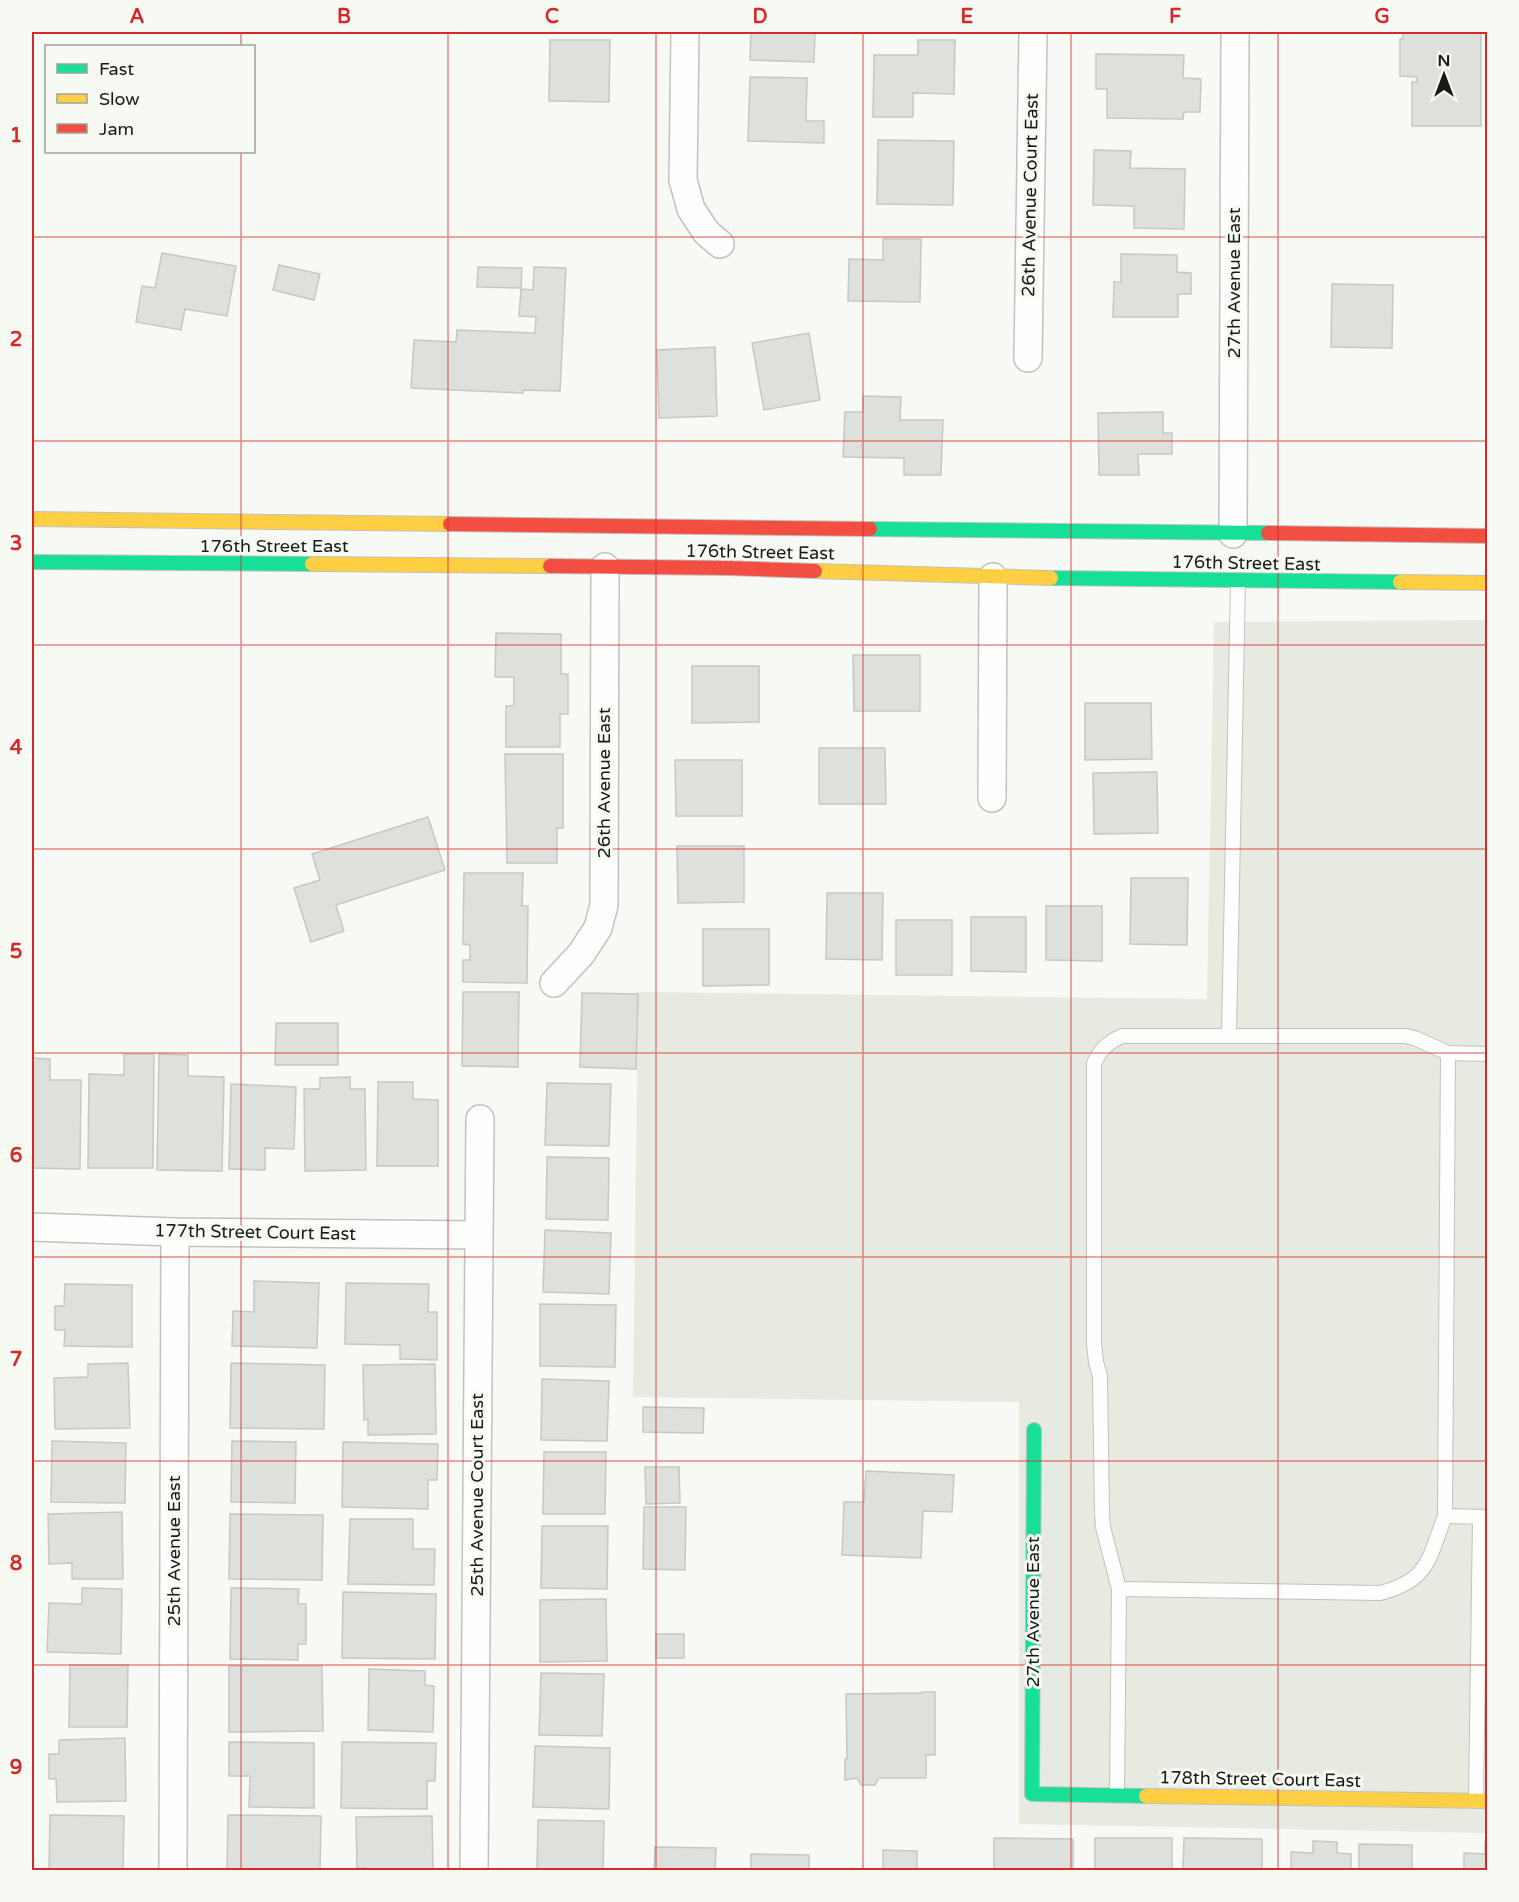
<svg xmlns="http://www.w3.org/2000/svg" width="1519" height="1902" font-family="'Varela Round',sans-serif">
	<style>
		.built { fill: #e6eae1 }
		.building { fill: #dee0dc; stroke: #c6c8c4; stroke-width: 1.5 }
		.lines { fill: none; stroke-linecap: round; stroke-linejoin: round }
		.lane-casing { stroke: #c1c2be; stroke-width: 16 }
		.street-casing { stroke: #c1c2be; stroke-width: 30 }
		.fast-casing { stroke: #c1c2be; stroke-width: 16 }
		.slow-casing { stroke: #c1c2be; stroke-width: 16 }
		.jam-casing { stroke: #c1c2be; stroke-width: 16 }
		.lane { stroke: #fefefd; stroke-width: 14 }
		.street { stroke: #fefefd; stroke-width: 27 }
		.fast { stroke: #16e098; stroke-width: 14 }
		.slow { stroke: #ffcf43; stroke-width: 14 }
		.jam { stroke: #f24e42; stroke-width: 14 }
		.grid { fill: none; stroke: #d62828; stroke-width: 1.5; stroke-opacity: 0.55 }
		.labels { text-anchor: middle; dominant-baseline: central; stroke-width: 6; stroke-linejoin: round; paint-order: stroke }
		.street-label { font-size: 18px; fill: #191a18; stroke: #f7faf3 }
		.neatline { fill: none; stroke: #d62828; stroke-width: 2 }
		.grid-label { font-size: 20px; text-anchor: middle; font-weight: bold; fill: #d62828 }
	</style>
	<rect width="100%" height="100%" fill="#f7f9f4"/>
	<polygon class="built" points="1487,620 1487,1833 1019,1824 1019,1402 633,1397 637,1078 636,992 1207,999 1214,622"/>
	<g class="building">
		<polygon points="751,32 815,32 814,62 750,60"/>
		<polygon points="1403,32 1481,32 1481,126 1412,126 1412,82 1417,82 1417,77 1400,76 1400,39 1403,39"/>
		<polygon points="550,40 610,40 609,102 549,101"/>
		<polygon points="918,40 955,40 954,94 913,93 913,117 873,117 874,55 918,55"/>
		<polygon points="1096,54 1184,55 1183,78 1201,79 1200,112 1184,112 1183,119 1107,118 1107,89 1096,89"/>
		<polygon points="750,77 807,78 806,121 824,121 824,143 748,141"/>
		<polygon points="878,140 954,141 953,205 877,204"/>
		<polygon points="1094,150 1131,151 1130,168 1185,169 1184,229 1134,228 1134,206 1093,205"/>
		<polygon points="883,239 921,239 920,302 848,301 849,259 883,260"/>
		<polygon points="162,253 236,266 227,316 185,309 181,330 136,322 142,286 155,288"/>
		<polygon points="1121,254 1177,255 1177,272 1191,273 1191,294 1178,294 1178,317 1113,317 1114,282 1121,282"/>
		<polygon points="279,265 320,274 314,300 273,290"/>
		<polygon points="478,267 522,268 521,288 477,287"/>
		<polygon points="534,267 566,268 560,391 523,390 523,393 411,388 414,340 456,342 457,330 535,333 536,317 519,316 521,289 533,290"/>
		<polygon points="1332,284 1393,285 1392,348 1331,347"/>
		<polygon points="809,333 820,400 764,410 752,343"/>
		<polygon points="715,347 717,416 659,418 657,350"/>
		<polygon points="863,396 901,397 900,420 943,420 941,475 904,475 904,458 843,457 845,412 863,412"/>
		<polygon points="1163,412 1163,433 1172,433 1172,454 1138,454 1139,475 1099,475 1098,413"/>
		<polygon points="496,633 561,634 561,674 568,674 568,714 560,714 560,747 506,747 506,706 514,706 514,677 495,677"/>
		<polygon points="853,655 920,655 920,711 854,711"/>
		<polygon points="692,666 759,666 759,722 692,723"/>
		<polygon points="1085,703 1151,703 1152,759 1085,760"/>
		<polygon points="819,748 885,748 886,804 819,804"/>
		<polygon points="505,754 563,754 563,828 557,828 557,863 507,863"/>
		<polygon points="675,760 742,760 742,816 676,816"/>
		<polygon points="1157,772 1158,833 1094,834 1093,773"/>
		<polygon points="428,817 445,870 336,905 344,931 311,942 294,888 320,880 312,854"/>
		<polygon points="677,846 744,846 744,902 678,903"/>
		<polygon points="464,873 523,873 522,906 528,906 527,983 463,982 463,960 470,960 470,945 463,944"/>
		<polygon points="1131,878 1188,878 1187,945 1130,944"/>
		<polygon points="827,893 883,893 882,960 826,959"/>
		<polygon points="1046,906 1102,906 1102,961 1046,960"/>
		<polygon points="971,917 1026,917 1026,972 971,971"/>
		<rect x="896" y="920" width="56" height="55"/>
		<polygon points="703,929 769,929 769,985 703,986"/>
		<polygon points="463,992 519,992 518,1067 462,1066"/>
		<polygon points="582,993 638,994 636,1069 580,1067"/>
		<polygon points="276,1023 338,1023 338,1065 275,1065"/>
		<polygon points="124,1054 154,1054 153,1168 88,1168 89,1074 124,1075"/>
		<polygon points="159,1054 188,1055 188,1076 224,1077 222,1171 157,1170"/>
		<polygon points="32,1058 50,1059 50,1080 81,1080 80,1169 32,1168"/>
		<polygon points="350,1077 350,1089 365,1089 366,1170 305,1171 304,1089 320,1089 320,1078"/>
		<polygon points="378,1082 413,1082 413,1099 438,1100 438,1166 377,1166"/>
		<polygon points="547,1083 611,1084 609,1146 545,1145"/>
		<polygon points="231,1084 296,1087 294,1149 265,1148 265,1170 229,1169"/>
		<polygon points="547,1157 609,1158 608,1220 546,1219"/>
		<polygon points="545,1230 611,1233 609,1294 543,1292"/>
		<polygon points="254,1281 319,1283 317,1348 232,1346 233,1311 254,1312"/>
		<polygon points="346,1283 429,1284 428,1312 437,1312 437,1360 400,1359 400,1345 345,1344"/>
		<polygon points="65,1284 132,1285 132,1347 64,1346 65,1330 55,1330 55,1306 64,1306"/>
		<polygon points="540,1304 616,1305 615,1367 540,1366"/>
		<polygon points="128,1363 130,1428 55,1429 54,1378 88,1377 88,1364"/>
		<polygon points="231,1363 325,1365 324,1429 230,1428"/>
		<polygon points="435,1364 436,1434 368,1435 368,1419 364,1420 363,1365"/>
		<polygon points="542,1379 609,1381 607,1441 541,1440"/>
		<polygon points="643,1407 704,1408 703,1433 643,1432"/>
		<polygon points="52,1441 126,1443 125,1503 51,1502"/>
		<polygon points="232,1441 296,1442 295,1503 231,1502"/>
		<polygon points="343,1442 438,1444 437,1480 428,1480 428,1509 342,1507"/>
		<polygon points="544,1452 606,1452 605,1514 543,1514"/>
		<polygon points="645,1467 679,1467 680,1503 646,1504"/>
		<polygon points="866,1471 954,1475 952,1512 923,1511 921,1558 842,1555 844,1502 864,1502"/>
		<polygon points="644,1507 686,1507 685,1570 643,1569"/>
		<polygon points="122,1512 123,1579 72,1579 72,1563 49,1564 48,1514"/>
		<polygon points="230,1514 323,1515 322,1580 229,1579"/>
		<polygon points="350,1519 413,1519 413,1549 435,1549 434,1585 348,1584"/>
		<polygon points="542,1526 608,1526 607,1589 541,1588"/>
		<polygon points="82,1588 122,1589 121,1654 47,1652 49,1603 82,1604"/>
		<polygon points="231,1588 299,1589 298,1604 306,1604 306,1644 298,1644 298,1660 230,1659"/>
		<polygon points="343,1592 436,1594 435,1659 342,1658"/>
		<polygon points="606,1599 607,1661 540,1662 540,1600"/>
		<polygon points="1488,1630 1488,1733 1486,1733"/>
		<rect x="656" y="1634" width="28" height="24"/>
		<polygon points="70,1665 128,1665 127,1727 69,1727"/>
		<polygon points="229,1666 322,1666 323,1731 229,1732"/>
		<polygon points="369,1669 425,1671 425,1685 434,1686 433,1732 368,1730"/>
		<polygon points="541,1673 604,1674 602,1736 539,1735"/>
		<polygon points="922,1692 935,1692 935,1755 926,1755 926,1778 879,1778 875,1785 861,1785 857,1778 845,1780 845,1759 847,1759 846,1694 922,1693"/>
		<polygon points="125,1738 126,1801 57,1802 56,1779 49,1779 49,1754 59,1754 59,1740"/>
		<polygon points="229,1742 314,1743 314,1808 249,1807 250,1776 229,1776"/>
		<polygon points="342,1742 436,1743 435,1781 427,1781 427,1809 341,1808"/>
		<polygon points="535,1746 610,1748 609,1809 533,1807"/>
		<polygon points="50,1815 124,1816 123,1870 49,1870"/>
		<polygon points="228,1815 321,1816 320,1870 227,1870"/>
		<polygon points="432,1816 433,1870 367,1870 366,1868 357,1868 356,1817"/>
		<polygon points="538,1820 604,1821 603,1870 537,1870"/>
		<polygon points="994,1838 1073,1839 1073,1870 994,1870"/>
		<rect x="1095" y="1838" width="77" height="32"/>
		<polygon points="1184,1838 1262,1839 1262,1870 1183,1870"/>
		<polygon points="1313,1841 1337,1842 1337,1853 1351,1854 1351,1870 1291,1870 1291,1852 1313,1853"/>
		<polygon points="1485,1842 1488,1843 1488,1870 1464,1870 1464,1853 1485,1854"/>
		<polygon points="1359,1844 1412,1845 1412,1870 1359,1870"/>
		<polygon points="655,1847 716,1848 715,1870 654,1870"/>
		<polygon points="883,1850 917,1851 917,1870 883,1870"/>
		<polygon points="751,1854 809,1855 809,1870 751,1870"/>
	</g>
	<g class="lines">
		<g class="lane-casing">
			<g id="lane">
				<polyline points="1229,1036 1238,581"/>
				<polyline points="1448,1053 1445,1516 1488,1517"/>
				<path d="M1119,1589l261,4c50,-13 48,-34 65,-77"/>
				<path d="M1117,1795l2,-206 -16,-62 -1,-14 -2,-137 -4,-14 -2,-18v-281c7,-14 13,-20 28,-27h284l11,3 31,14 40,1"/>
				<polyline points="1476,1801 1480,1517"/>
			</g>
		</g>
		<g class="street-casing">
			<g id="street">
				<polyline points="685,32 683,180 691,209 706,232 720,244"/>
				<polyline points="1028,358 1033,32"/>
				<polyline points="1233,534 1235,32"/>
				<polyline points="992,798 993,577"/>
				<polyline points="554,983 581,954 598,928 604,905 605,567"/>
				<polyline points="32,1227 175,1232 478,1235"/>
				<polyline points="173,1870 175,1232"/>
				<polyline points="474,1870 480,1119"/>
			</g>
		</g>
		<g class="fast-casing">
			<g id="fast">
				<polyline points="870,529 1268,533"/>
				<polyline points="32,562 312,564"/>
				<polyline points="1051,578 1400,582"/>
				<polyline points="1034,1430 1032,1794 1146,1796"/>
			</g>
		</g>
		<g class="slow-casing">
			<g id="slow">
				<polyline points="32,519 450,524"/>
				<polyline points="312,564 550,566"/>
				<polyline points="815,571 1051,578"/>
				<polyline points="1400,582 1488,583"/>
				<polyline points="1146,1796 1488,1801"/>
			</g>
		</g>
		<g class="jam-casing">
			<g id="jam">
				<polyline points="450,524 870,529"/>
				<polyline points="1268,533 1488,536"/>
				<polyline points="550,566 728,568 815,571"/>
			</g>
		</g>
		<use href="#lane" class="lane"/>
		<use href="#street" class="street"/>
		<use href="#fast" class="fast"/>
		<use href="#slow" class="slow"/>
		<use href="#jam" class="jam"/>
	</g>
	<path class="grid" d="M241,32v14M448,32v1838M656,32v1838M863,32v1838M1071,32v1838M1278,32v1838M241,152v1718M32,237h1456M32,441h1456M32,645h1456M32,849h1456M32,1053h1456M32,1257h1456M32,1461h1456M32,1665h1456"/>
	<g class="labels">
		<g class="street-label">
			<text transform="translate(1030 195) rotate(-89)">26th Avenue Court East</text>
			<text transform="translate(1234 283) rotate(-90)">27th Avenue East</text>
			<text x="274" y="546">176th Street East</text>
			<text transform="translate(760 552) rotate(1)">176th Street East</text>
			<text transform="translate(1246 563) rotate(1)">176th Street East</text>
			<text transform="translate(604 783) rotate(-90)">26th Avenue East</text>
			<text transform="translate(255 1232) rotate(1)">177th Street Court East</text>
			<text transform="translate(477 1495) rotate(-90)">25th Avenue Court East</text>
			<text transform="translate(174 1551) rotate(-90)">25th Avenue East</text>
			<text transform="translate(1033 1612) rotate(-90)">27th Avenue East</text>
			<text transform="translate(1260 1779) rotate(1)">178th Street Court East</text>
		</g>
	</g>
	<rect width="1519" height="1902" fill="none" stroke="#f7faf3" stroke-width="66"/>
	<rect x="45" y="45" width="210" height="108" fill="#f7faf3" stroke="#9ea09b" stroke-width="1.5"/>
	<rect x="57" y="64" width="30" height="9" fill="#16e098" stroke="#9ea09b" stroke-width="1.5"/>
	<text x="99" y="75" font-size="18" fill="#191a18">Fast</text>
	<rect x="57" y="94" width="30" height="9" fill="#ffcf43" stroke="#9ea09b" stroke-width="1.5"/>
	<text x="99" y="105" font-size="18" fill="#191a18">Slow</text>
	<rect x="57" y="124" width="30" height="9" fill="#f24e42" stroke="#9ea09b" stroke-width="1.5"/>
	<text x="99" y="135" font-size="18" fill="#191a18">Jam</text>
	<g transform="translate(1444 75)" stroke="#f7faf3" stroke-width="4.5" paint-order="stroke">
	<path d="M0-4.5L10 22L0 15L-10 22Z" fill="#191a18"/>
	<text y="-9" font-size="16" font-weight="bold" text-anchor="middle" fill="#191a18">N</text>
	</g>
	<rect x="33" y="33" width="1453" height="1836" class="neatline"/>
	<g class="grid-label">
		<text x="137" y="23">A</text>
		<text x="344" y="23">B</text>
		<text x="552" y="23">C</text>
		<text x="760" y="23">D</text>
		<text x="967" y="23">E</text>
		<text x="1175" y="23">F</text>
		<text x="1382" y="23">G</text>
		<text x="16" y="142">1</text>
		<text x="16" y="346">2</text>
		<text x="16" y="550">3</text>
		<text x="16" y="754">4</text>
		<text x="16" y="958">5</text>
		<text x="16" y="1162">6</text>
		<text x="16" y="1366">7</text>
		<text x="16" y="1570">8</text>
		<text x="16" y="1774">9</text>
	</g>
</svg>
